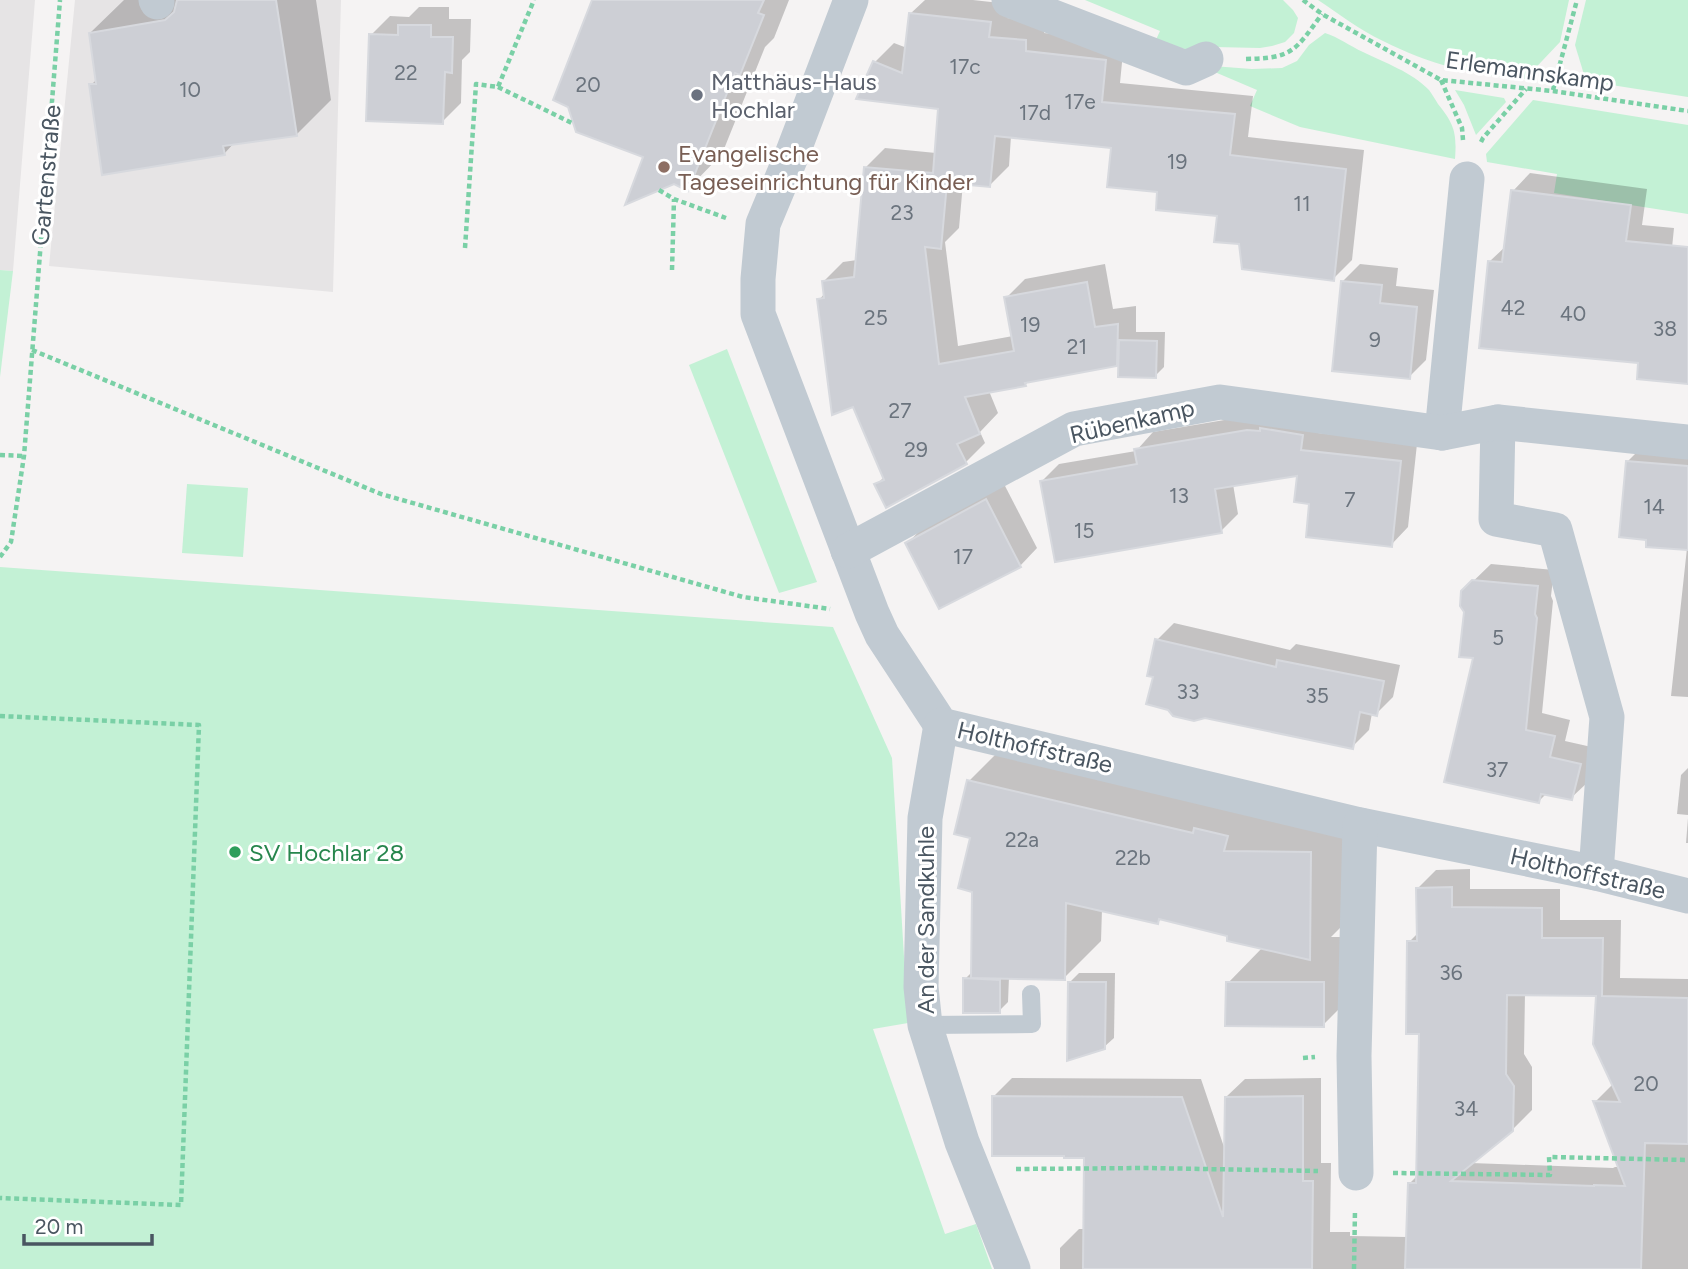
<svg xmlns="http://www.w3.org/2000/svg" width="1688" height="1269" font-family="Figtree,sans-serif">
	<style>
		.education { fill: #e6e4e5 }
		.green { fill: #c3f1d5 }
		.shadow { fill: #0003; fill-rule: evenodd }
		.building { fill: #cdcfd5; stroke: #d7d9de; stroke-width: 2; fill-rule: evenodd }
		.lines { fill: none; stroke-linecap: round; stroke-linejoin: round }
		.path { stroke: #7ad0a6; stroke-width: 4.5; stroke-dasharray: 5 3.5; stroke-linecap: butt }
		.lane { stroke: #c1cad2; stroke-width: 18 }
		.street { stroke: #c1cad2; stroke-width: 35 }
		.worship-dot { fill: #6b7280; stroke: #fff; stroke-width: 2.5 }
		.education-dot { fill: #8d6e63; stroke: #fff; stroke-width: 2.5 }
		.leisure-dot { fill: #2e9e5b; stroke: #fff; stroke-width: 2.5 }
		.labels { text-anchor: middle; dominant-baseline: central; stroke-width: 6; stroke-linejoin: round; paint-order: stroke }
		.number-label { font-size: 21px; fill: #6b747e }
		.street-label { font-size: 24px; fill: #4a5661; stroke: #fff }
		.worship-label { font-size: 24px; fill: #5b616d; stroke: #fff; text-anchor: start }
		.education-label { font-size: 24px; fill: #785e54; stroke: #fff; text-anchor: start }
		.leisure-label { font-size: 24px; fill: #27864d; stroke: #fff; text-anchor: start }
	</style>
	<rect width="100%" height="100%" fill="#f5f3f3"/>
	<g class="education">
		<polygon points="0,0 35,0 13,271 0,270"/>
		<polygon points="75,0 341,0 333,292 49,266"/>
	</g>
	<g class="green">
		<polygon points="1085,0 1283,0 1293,10 1298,18 1294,33 1285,42 1272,46 1260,48 1214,47 1198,51 1154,44 1160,31"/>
		<path d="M1318,0h251l-9,42 -35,37c-48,-2 -99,-16 -142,-38 -23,-11 -44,-27 -65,-41z"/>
		<polygon points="1586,0 1688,0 1688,97 1586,81 1575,45"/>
		<path d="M1325,33c13,4 25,13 38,19 22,11 49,20 66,38 3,4 6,9 9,14 16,20 19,28 17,55l-155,-32 -50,-21 7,-16 -47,-20 2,-4 40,3 30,-1 15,-7 12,-16z"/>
		<polygon points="1455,90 1504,98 1506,102 1476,135 1464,105"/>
		<polygon points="1533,100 1688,125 1688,214 1554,193 1557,174 1487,162 1486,154"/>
		<polygon points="0,270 13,271 0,377"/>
		<polygon points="727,349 817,582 779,593 689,365"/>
		<polygon points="187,484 248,488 243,557 182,553"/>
		<polygon points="0,567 833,627 892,758 908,1023 873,1029 945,1234 976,1224 992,1269 0,1269"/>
	</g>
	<g class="shadow">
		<polygon points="124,0 316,0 331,100 297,134 234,143 224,154 91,85 97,79 90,33"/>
		<polygon points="594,0 789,0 774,38 765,47 722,154 688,189 646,156"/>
		<polygon points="925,0 973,0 1009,4 1007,18 1045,22 1044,33 1124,42 1120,83 1253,96 1248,137 1364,150 1352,260 1333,279 1240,243 1219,214 1158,190 1113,147 1011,136 1009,166 990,185 963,183 959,228 945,242 958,346 1013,336 1006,298 1025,279 1105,264 1113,309 1136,306 1136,332 1165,332 1164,367 1155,376 1120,360 1116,364 1030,380 1025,385 989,391 998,413 980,432 985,443 966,462 887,505 876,485 884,477 819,300 825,293 824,281 843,262 857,260 866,167 885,148 936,153 940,108 859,97 875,62 894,43 907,48 910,14"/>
		<polygon points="419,7 449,7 449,19 471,19 470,52 462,60 461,103 442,122 371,35 390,16 409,17"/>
		<polygon points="1530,173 1647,189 1642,225 1674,228 1669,278 1688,280 1688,382 1640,362 1489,262 1506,246 1513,191"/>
		<polygon points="1360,264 1398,268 1396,286 1434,290 1426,360 1409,377 1343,281"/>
		<polygon points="1266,413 1319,418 1318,433 1417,444 1408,527 1391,545 1311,503 1299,473 1233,484 1238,514 1221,531 1042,481 1059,464 1136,451 1153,432"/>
		<polygon points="1647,442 1688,446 1688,697 1671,696 1687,548 1627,462"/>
		<polygon points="1004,484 1037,548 1020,566 940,607 907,544 924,526"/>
		<polygon points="1491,564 1554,570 1551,596 1553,601 1542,713 1570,720 1565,741 1596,748 1588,782 1571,798 1547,793 1539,801 1475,657 1462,592"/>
		<polygon points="1174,623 1290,650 1296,644 1400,665 1393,697 1376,714 1372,713 1369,730 1352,747 1155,676 1157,640"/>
		<polygon points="1006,744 1347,815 1347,921 1331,937 1369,937 1369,979 1323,1025 1228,983 1263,947 1228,935 1162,918 1157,923 1102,909 1101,941 1064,978 1009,977 1008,1002 999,1011 965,979 973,971 972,836 969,781"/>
		<polygon points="1688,768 1688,815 1677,814 1681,775"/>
		<polygon points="1688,818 1688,843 1686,843"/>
		<path d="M1470,869v20h90v31h61l-1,58 68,1v290h-628v-21l19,-19h7v-72l-93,-60 19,-19 189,1 24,71 1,-53 19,-18 76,-1v85h10l-1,69h20v4l58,1 2,-54 8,-8 2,-143 -11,-90 9,-9 -1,-44 19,-19zM1525,993l73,1 15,90 -18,18 25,65h-5l-2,1 -142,-5 41,-33 20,-20v-43l-8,-13z"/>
		<polygon points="1079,973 1115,973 1114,1038 1104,1047 1070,982"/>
	</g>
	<g class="building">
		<polygon points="177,0 276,0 297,136 223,146 225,155 102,175 89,84 96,84 89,33 165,20 174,12"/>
		<polygon points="592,0 764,0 758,13 764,15 740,75 735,73 688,191 674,184 625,205 643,157 576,132 568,107 553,100"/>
		<polygon points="909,13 991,22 989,37 1026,40 1026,51 1106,60 1102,102 1235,114 1230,155 1346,169 1334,281 1242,269 1239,244 1214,242 1217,216 1156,210 1157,192 1107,187 1111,148 995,136 990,187 947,183 941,249 925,247 939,364 1014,351 1004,297 1087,282 1095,327 1118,324 1117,366 1025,383 1026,386 965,397 980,434 957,444 967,464 886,508 874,484 884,480 853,407 832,415 817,299 824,298 822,281 854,277 864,167 933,173 938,109 856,99 873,61 902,73"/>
		<polygon points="398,25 431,25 431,37 453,37 452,73 445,72 443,124 366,121 369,34 398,35"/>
		<polygon points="1511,190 1631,205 1626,241 1688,247 1688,384 1637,379 1638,363 1479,348 1488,261 1502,262"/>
		<polygon points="1341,281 1382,285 1380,303 1417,307 1410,379 1332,371"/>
		<polygon points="1119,340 1157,341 1156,378 1118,377"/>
		<polygon points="1260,428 1303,435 1301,450 1401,461 1392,547 1306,537 1309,504 1294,502 1297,476 1215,489 1222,533 1055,562 1040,481 1137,464 1134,449 1247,430 1260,431"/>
		<polygon points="1626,461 1688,466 1688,550 1646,547 1646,540 1619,537"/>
		<polygon points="986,499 1021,567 939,609 905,543"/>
		<polygon points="1472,580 1538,586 1535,614 1537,618 1526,730 1555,736 1550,757 1581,764 1572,800 1541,794 1539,803 1444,782 1473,658 1459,657 1464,612 1460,606 1461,591"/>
		<polygon points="1155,639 1276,667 1277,660 1384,681 1377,716 1360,712 1353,749 1205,718 1194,721 1173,716 1168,710 1146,704 1153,677 1147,676"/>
		<polygon points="967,780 1193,833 1194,828 1228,836 1224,851 1311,852 1310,960 1227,941 1227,936 1159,919 1158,924 1066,903 1065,980 971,978 972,892 958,888 970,838 954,834"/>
		<path d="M1452,887v20l90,1v30h61l-1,58 86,2v146l-43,-1 -4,126h-236l3,-86h8l3,-149h-13l1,-93h10l-1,-53zM1507,995l89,1 -3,48 27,58 -27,-1 32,85 -31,-1v1l-143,-5 62,-50 1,-45 -8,-12z"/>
		<polygon points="963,978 1000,980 1000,1013 963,1013"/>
		<polygon points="1068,982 1106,982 1105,1049 1067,1061"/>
		<polygon points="1226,982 1324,982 1324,1027 1225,1026"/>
		<polygon points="992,1096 1182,1097 1223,1217 1225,1097 1303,1096 1303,1181 1313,1181 1312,1269 1083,1269 1084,1158 1064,1158 1064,1156 992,1156"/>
	</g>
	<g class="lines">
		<g class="path">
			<polyline points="1303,0 1322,14 1441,80 1553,91 1688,111"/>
			<path d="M1246,59c47,-1 49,-8 76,-45"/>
			<polyline points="1441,80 1462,128 1463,140"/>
			<polyline points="498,87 572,123"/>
			<polyline points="1553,90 1577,0"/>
			<polyline points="1481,142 1483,138 1526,89"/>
			<polyline points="659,190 674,199 726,218"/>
			<polyline points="465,248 476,84 498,87 534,0"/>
			<polyline points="672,270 674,199"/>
			<polyline points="32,350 381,494 743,597 830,609"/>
			<polyline points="0,455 24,456"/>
			<polyline points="0,557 11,542 24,456 60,0"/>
			<polyline points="0,716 199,725 181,1205 0,1198"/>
			<polyline points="1303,1058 1315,1057"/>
			<polyline points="1016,1169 1147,1168 1318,1171"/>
			<polyline points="1393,1173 1550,1175 1549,1157 1688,1160"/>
			<polyline points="1354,1269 1355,1210"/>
		</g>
		<polyline class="lane" points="925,1025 1032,1024 1031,994"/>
		<g class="street">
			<polyline points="156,0 157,2"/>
			<polyline points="851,0 793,152 763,224 758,279 758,314 872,613 882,635 941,725 1360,825 1596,873 1688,896"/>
			<polyline points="1009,0 1186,68 1206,59"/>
			<polyline points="1498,422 1496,519 1555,530 1607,717 1596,873"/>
			<polyline points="1442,433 1467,179"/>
			<polyline points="848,551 1074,429 1220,402 1442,433 1498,422 1688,442"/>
			<polyline points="941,725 925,818 921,987 925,1025 962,1142 1013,1269"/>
			<polyline points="1356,1173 1354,1056 1360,825"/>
		</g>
	</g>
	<circle class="worship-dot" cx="697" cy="95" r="7"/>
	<circle class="education-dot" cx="664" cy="167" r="7"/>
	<circle class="leisure-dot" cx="235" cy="852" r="7"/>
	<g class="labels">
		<g class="number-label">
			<text x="965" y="66">17c</text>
			<text x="406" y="72">22</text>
			<text x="588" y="84">20</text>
			<text x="190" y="89">10</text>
			<text x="1080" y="101">17e</text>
			<text x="1035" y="112">17d</text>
			<text x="1177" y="161">19</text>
			<text x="1302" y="203">11</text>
			<text x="902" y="212">23</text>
			<text x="1513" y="307">42</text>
			<text x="1573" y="313">40</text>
			<text x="876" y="317">25</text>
			<text x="1030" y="324">19</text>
			<text x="1665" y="328">38</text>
			<text x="1375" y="339">9</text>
			<text x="1077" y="346">21</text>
			<text x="900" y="410">27</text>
			<text x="916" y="449">29</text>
			<text x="1179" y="495">13</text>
			<text x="1350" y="499">7</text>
			<text x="1654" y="506">14</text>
			<text x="1084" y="530">15</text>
			<text x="963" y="556">17</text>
			<text x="1498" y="637">5</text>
			<text x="1188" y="691">33</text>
			<text x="1317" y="695">35</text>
			<text x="1497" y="769">37</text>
			<text x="1022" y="839">22a</text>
			<text x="1133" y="857">22b</text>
			<text x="1451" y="972">36</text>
			<text x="1646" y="1083">20</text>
			<text x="1466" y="1108">34</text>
		</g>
		<g class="street-label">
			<text transform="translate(1530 71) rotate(8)">Erlemannskamp</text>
			<text transform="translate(46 175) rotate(-85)">Gartenstraße</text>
			<text transform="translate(1132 421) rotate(-13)">Rübenkamp</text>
			<text transform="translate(1035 747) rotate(13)">Holthoffstraße</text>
			<text transform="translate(1588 873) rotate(13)">Holthoffstraße</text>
			<text transform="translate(925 920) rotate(-90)">An der Sandkuhle</text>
		</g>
		<g class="worship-label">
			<text x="711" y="81">Matthäus-Haus<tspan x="711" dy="28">Hochlar</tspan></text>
		</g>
		<g class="education-label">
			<text x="678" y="153">Evangelische<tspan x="678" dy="28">Tageseinrichtung für Kinder</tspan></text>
		</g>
		<g class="leisure-label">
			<text x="249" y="852">SV Hochlar 28</text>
		</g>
	</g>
	<path d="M24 1234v10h128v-10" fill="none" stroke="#4a5661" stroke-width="3.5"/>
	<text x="35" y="1234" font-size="21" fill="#4a5661" stroke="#ffffff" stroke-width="5" paint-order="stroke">20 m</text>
</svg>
